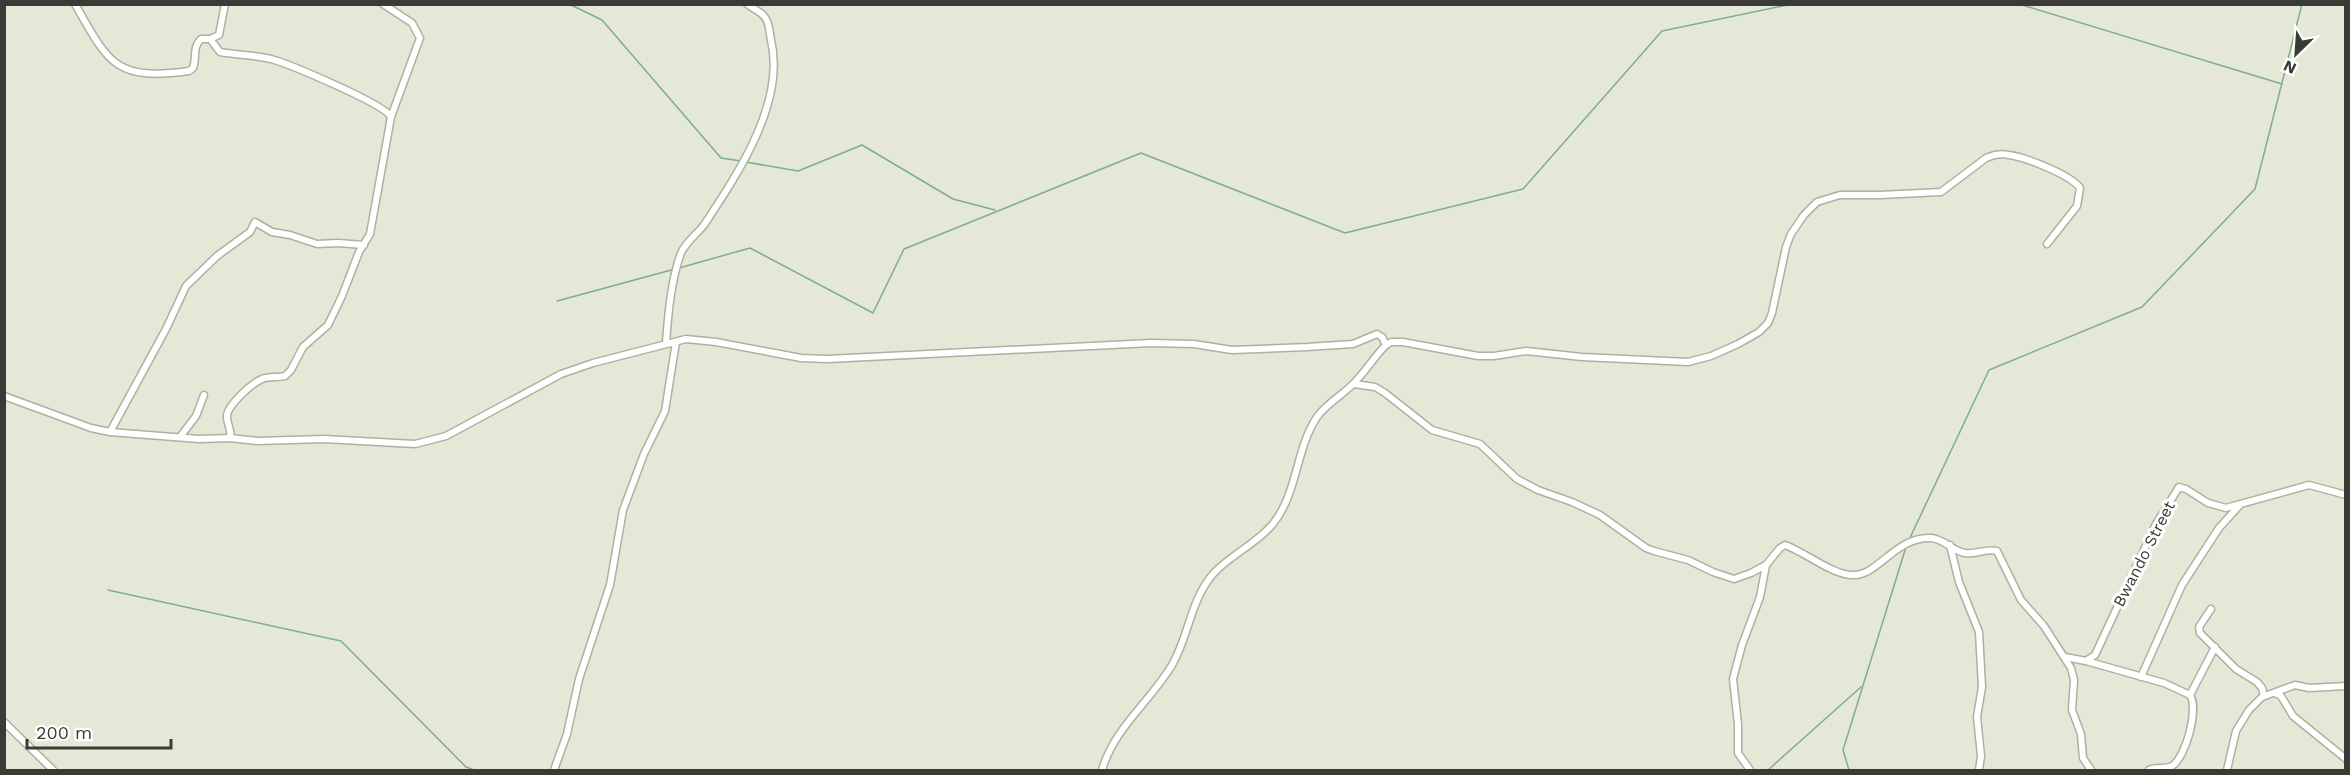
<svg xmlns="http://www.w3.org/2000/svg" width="2350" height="775" font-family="'Work Sans',sans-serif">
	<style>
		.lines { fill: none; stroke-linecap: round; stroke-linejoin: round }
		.stream { stroke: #7daf8c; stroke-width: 1.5 }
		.minor-casing { stroke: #aeb0a0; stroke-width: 9 }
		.minor { stroke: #fff; stroke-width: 6 }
		.labels { text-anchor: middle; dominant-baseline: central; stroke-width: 6; stroke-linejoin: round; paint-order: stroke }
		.street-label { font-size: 16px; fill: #3a3b35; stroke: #fff }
	</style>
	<rect width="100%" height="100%" fill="#e5e8d7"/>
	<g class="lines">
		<g class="stream">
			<polyline points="569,4 602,20 721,158 741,161"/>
			<polyline points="2019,4 2282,84"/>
			<polyline points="746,162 798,171 862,145 953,199 995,210"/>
			<polyline points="679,268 750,248 873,313 904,249 1141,153 1345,233 1523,189 1662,31 1792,4"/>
			<polyline points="557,301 675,269"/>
			<polyline points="1909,540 1989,370 2142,307 2255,189 2302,4"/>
			<polyline points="108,590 341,641 466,767 474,770"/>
			<polyline points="1768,770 1861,687"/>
			<polyline points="1849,770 1843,750 1906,547"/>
		</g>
		<g class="minor-casing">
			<g id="minor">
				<path d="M75,4c34,60 40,77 114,67l4,-3c4,-10 -1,-21 8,-29h9l10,13c17,3 34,3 51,7 18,5 114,45 120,58l-21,117 -11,18 -17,44 -14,29 -25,22 -12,23 -6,6c-7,2 -16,0 -23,3 -11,5 -33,25 -35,36 -1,9 5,13 3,23"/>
				<polyline points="383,4 412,23 420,38 391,117"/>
				<polyline points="210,39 219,35 225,4"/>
				<path d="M666,343c2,-28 5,-63 15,-90 5,-11 16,-19 23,-28 33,-50 82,-122 67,-185 -2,-9 -1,-18 -8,-25 -4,-4 -11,-7 -16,-11"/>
				<path d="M1354,384l21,3 10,6 47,37 48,14 37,35 21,11 34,12 28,13 46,33 8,3 34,9 25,12 21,7 17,-6 15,-8 14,-17 5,-3c20,7 47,30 68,30 25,1 43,-39 78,-37 14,1 21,13 34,15 11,2 21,-5 32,-2l24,49 23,26 27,42 3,12 -2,30 9,24 2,24 8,12"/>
				<polyline points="4,396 91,428 110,432 199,439 230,438 257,441 324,439 415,444 446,436 561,374 593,363 686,339 716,342 801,358 827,359 1151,343 1194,344 1232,350 1307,347 1353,344 1377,334 1382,337 1386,345"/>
				<polyline points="110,432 166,329 186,286 217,256 250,232 255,222 272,232 290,235 317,244 338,243 364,245"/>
				<polyline points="180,437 196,416 204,395"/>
				<polyline points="1950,545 1959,582 1979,632 1982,687 1977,717 1981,756 1979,770"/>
				<polyline points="2211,609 2199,627 2200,633 2236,669 2257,682 2262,688 2264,696"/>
				<polyline points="2065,657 2086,661 2095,655 2156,524 2179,487 2186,489 2208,503 2226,508 2309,485 2346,495"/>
				<path d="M2086,661l78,22 26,12c9,14 -4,62 -18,71 -8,4 -16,0 -23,4"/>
				<polyline points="2141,677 2182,585 2219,528 2239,506"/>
				<polyline points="2275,693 2281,696 2293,716 2346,759"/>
				<polyline points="2190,695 2215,647"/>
				<polyline points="4,722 53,770"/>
				<polyline points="554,770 567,734 579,679 610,585 623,510 644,454 665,411 676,342"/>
				<path d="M1102,770c12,-42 48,-68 70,-105 17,-29 18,-64 41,-91 17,-19 42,-29 59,-49 26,-31 23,-75 45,-108 10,-14 26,-22 37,-34 12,-12 20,-26 32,-38l5,-3h12l75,14h16l32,-5 56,6 106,5 23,-6 27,-12 21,-12 9,-9 4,-10 14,-66 5,-13 13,-19 13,-13 23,-7h40l61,-3 45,-34c7,-3 14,-5 23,-3 16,2 62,20 71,33l-3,18 -30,38"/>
				<polyline points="1750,770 1738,753 1738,724 1733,679 1742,645 1760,597 1766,565"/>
				<polyline points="2227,770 2236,731 2249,710 2262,697 2295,685 2309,688 2346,686"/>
			</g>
		</g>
		<use href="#minor" class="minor"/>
	</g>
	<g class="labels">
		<g class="street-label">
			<text transform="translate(2144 554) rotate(-63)">Bwando Street</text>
		</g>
	</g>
	<rect width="2350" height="775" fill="none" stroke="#3a3b35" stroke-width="12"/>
	<g transform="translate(2296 54) rotate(205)" stroke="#ffffff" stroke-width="4.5" paint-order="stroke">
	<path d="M0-4.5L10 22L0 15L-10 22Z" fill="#3a3b35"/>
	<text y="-9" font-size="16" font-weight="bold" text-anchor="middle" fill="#3a3b35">N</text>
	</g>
	<path d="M27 739v9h144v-9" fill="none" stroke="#3a3b35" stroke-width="3"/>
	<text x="36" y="739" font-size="18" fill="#3a3b35" stroke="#ffffff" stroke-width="4.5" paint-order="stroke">200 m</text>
</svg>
